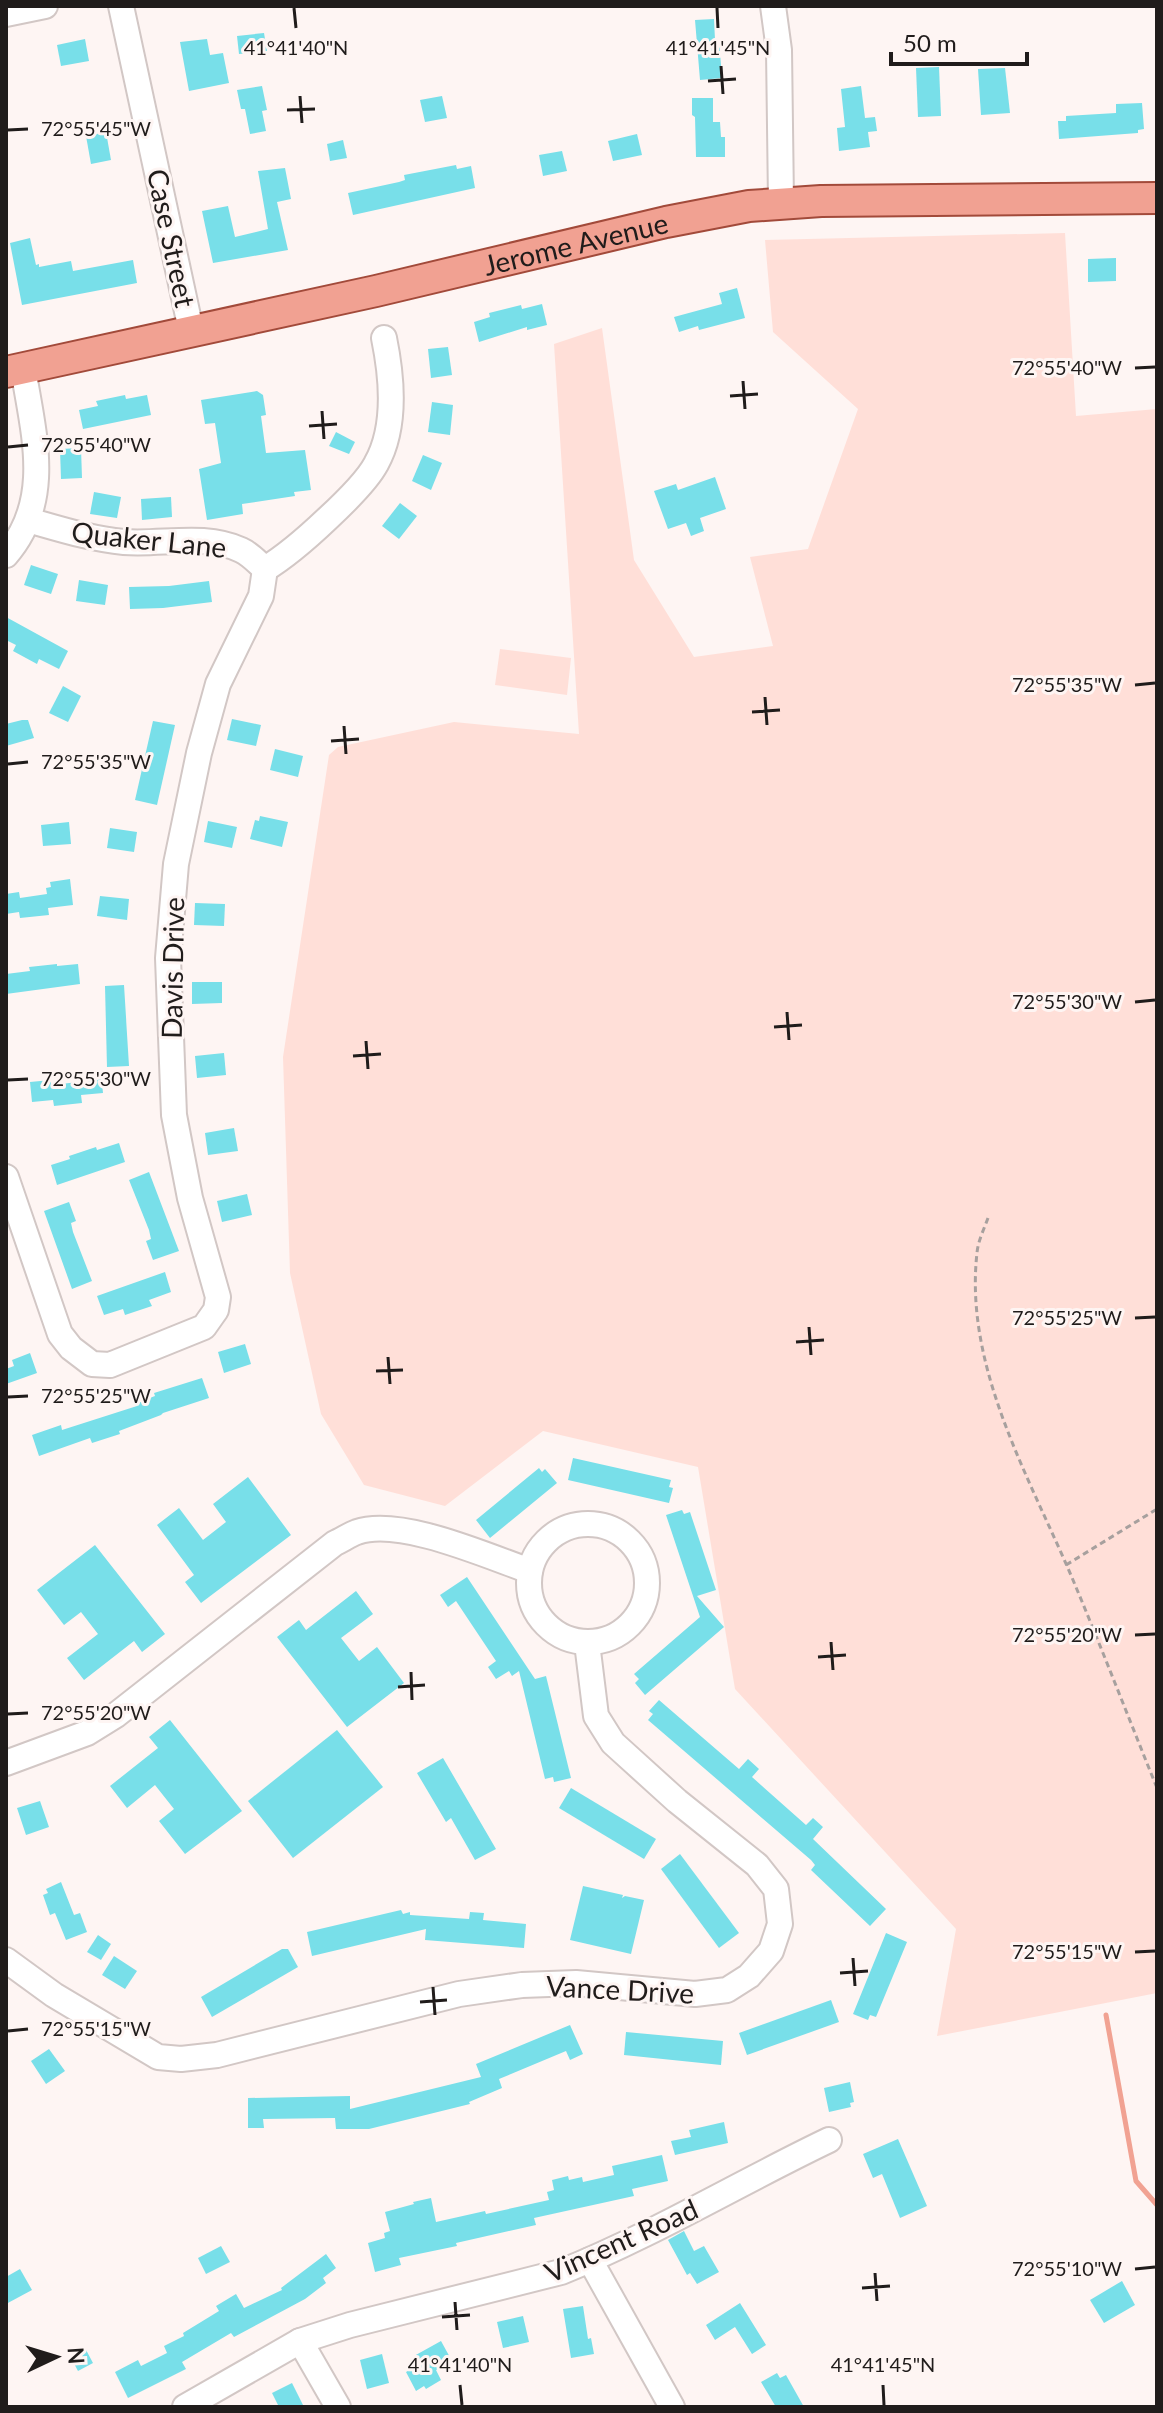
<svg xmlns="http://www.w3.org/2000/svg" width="1163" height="2413" font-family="Lato,sans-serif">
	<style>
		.green { fill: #ffdfd8 }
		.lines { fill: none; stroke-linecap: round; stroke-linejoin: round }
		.stream { stroke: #f1a292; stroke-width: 5 }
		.building { fill: #78dfe9 }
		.minor-casing { stroke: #d2c7c5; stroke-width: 28 }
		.major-casing { stroke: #a24a3a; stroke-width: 34 }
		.path { stroke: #a7a09e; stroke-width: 3; stroke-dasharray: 6 4; stroke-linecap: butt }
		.minor { stroke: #fff; stroke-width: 24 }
		.major { stroke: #f1a192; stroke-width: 30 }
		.ticks { fill: none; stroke: #201c1b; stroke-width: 3 }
		.labels { text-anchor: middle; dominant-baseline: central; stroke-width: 6; stroke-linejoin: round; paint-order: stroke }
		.street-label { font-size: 28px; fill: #201c1b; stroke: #fef5f3 }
		.ticks-label { font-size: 20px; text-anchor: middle; fill: #201c1b; stroke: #fef5f3; stroke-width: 6; stroke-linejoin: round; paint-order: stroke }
	</style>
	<rect width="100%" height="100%" fill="#fef5f3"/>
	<g class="green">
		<polygon points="1065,233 1076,416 1157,409 1157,1993 937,2036 956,1929 735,1689 698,1467 543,1431 445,1506 364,1485 321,1414 290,1273 283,1057 329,755 338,747 454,722 579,734 554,344 602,328 634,560 694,657 773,646 750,557 808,549 858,409 773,332 765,240"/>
		<polygon points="500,649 571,658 567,695 495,685"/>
	</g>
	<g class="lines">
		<polyline class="stream" points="1106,2015 1136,2181 1157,2205"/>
	</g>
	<g class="building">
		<polygon points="714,19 715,40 719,40 722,78 700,80 695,20"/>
		<polygon points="264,33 267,51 239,54 237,36"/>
		<polygon points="85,39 89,61 61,66 57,45"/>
		<polygon points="207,39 210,55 223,53 229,83 189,91 180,42"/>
		<polygon points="939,67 941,116 918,117 916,68"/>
		<polygon points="1005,68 1010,113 981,115 978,69"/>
		<polygon points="262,86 267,110 262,111 266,131 250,134 245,109 241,109 237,90"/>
		<polygon points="861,86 865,118 875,117 877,131 868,132 870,147 839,151 837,128 845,127 841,89"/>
		<polygon points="442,96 447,118 425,122 420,100"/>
		<polygon points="692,98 713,98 713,122 720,122 721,137 725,137 725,157 696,157 695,117 692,115"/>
		<polygon points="1142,103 1144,129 1138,130 1138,133 1059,139 1058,121 1066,121 1066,116 1116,113 1116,104"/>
		<polygon points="106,132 111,160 91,164 86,136"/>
		<polygon points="637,134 642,155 613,161 608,141"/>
		<polygon points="343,140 347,158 330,161 327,144"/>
		<polygon points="562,151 567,171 543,176 539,155"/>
		<polygon points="456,165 457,169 471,166 475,188 353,215 348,193 399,182 405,180 404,175"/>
		<polygon points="285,168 291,199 277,202 288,250 213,263 202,211 228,206 235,237 268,229 258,171"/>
		<polygon points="30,238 36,265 39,264 39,267 71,261 73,271 133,260 137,283 22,305 10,243"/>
		<polygon points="1116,258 1116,281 1088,282 1088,259"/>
		<polygon points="737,288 745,318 699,330 698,326 679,332 674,317 722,304 719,293"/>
		<polygon points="542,304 547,325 527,330 527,327 479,342 474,322 490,317 489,313 521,305 522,309"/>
		<polygon points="448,347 452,375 431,378 428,349"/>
		<polygon points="257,391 263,395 266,415 261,416 266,453 305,450 311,490 294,492 295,496 242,504 243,514 207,520 199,469 221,463 215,423 205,424 201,400"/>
		<polygon points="125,395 126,399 147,395 151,415 83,429 79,410 98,406 96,401"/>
		<polygon points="432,402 453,405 450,435 428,432"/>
		<polygon points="336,432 355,442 349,454 329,446"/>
		<polygon points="81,448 82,478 61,479 60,449"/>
		<polygon points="423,455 442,463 431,490 412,481"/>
		<polygon points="715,477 726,509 700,518 704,531 691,536 686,523 668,529 654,491 676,484 678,490"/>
		<polygon points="94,492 121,497 117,518 90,514"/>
		<polygon points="171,497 172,517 142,520 141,499"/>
		<polygon points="400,503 417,516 399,539 382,526"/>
		<polygon points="31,565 58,574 51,594 24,585"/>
		<polygon points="79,580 108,585 105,605 76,601"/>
		<polygon points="209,581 212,602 163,608 130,609 129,587 169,586"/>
		<polygon points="6,617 68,651 59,669 39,659 37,664 13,651 16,645 6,640"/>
		<polygon points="63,686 81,696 68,722 49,713"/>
		<polygon points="232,719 261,725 256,746 227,740"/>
		<polygon points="22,720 28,720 34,738 6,746 6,724"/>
		<polygon points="153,721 175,725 157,805 135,800"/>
		<polygon points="275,749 303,756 298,777 270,770"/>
		<polygon points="260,816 288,822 282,847 250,839 255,820 259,821"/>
		<polygon points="208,821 237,827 232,848 204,842"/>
		<polygon points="69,822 71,844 43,846 41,825"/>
		<polygon points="110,828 137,832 134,852 107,848"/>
		<polygon points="70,879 73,905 48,908 49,915 20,918 19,912 6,914 6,894 19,892 20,898 47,894 46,888 51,887 50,882"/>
		<polygon points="100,896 129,899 127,920 97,916"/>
		<polygon points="195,903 225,904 224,926 194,925"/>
		<polygon points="57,964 57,966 78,964 80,984 6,994 6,974 30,971 29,967"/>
		<polygon points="192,982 222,982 222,1003 192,1004"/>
		<polygon points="124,985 129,1066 107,1067 105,986"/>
		<polygon points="224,1053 226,1075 197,1078 195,1056"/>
		<polygon points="101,1073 103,1093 81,1095 82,1103 54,1106 53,1100 32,1102 30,1082 51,1080 51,1085 79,1082 79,1075"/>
		<polygon points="234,1128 238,1151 208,1155 205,1133"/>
		<polygon points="119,1143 125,1162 57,1185 51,1165 70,1159 69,1156 96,1147 97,1150"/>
		<polygon points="149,1172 179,1251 153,1260 146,1241 151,1239 149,1230 129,1180"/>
		<polygon points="247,1194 252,1215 222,1222 217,1201"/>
		<polygon points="69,1202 76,1221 71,1223 73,1232 92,1281 72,1289 44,1211"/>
		<polygon points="165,1272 171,1292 149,1300 152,1306 125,1315 123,1309 104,1315 97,1296"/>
		<polygon points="245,1344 251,1364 224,1373 218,1352"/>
		<polygon points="30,1353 37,1373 6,1384 6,1369 14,1366 12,1360"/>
		<polygon points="202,1378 209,1398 163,1413 161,1415 119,1431 120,1434 92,1443 90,1438 39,1456 32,1435 61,1425 62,1430 137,1406 136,1403 155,1396 154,1393"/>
		<polygon points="573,1458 671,1480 669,1487 673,1488 669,1503 568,1480"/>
		<polygon points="539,1468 542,1472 545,1469 557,1483 490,1538 476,1520"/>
		<polygon points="248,1477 291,1535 201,1603 185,1582 194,1575 157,1525 179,1508 203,1540 226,1522 213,1504"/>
		<polygon points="682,1510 684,1514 690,1512 716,1590 697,1596 724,1627 645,1695 635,1683 639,1679 634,1674 700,1617 666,1515"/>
		<polygon points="95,1545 165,1634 142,1652 134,1641 84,1680 67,1658 98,1634 81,1612 64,1625 37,1590"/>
		<polygon points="467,1577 535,1679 546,1676 571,1778 554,1782 553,1777 545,1779 519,1671 512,1676 509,1671 496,1679 488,1667 496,1661 456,1601 448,1607 440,1595"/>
		<polygon points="356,1591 373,1614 341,1638 359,1661 377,1647 404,1683 347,1727 277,1637 299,1620 306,1630"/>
		<polygon points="659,1700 739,1769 748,1759 759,1769 752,1777 806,1825 813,1818 823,1827 813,1839 886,1909 870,1926 811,1870 815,1865 811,1860 648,1720 653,1714 649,1711"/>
		<polygon points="170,1720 242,1811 185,1854 159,1821 174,1809 155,1785 127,1808 110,1786 158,1748 149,1737"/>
		<polygon points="337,1730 383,1787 293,1858 248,1801"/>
		<polygon points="443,1758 496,1849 475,1860 451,1818 446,1822 417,1773"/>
		<polygon points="571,1788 656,1839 644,1859 559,1808"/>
		<polygon points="40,1801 49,1827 26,1835 17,1808"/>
		<polygon points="680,1854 739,1933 719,1948 661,1869"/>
		<polygon points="61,1882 74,1915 80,1913 87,1932 66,1940 55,1913 50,1915 43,1895 48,1893 46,1889"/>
		<polygon points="583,1886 623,1895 622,1898 625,1896 644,1900 631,1954 570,1940"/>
		<polygon points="401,1910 403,1914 410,1912 410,1915 469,1919 470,1912 484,1913 483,1920 526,1924 524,1948 425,1940 426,1929 312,1956 307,1932"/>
		<polygon points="886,1933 907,1942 876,2017 870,2015 868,2020 853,2014"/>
		<polygon points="98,1935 111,1944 101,1960 87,1952"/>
		<polygon points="282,1949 288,1949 298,1967 212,2017 201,1997"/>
		<polygon points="114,1956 137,1971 125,1989 102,1975"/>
		<polygon points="831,2000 839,2022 747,2055 739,2033"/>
		<polygon points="570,2025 583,2054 570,2060 566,2051 499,2079 502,2088 469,2102 470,2104 369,2129 336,2129 335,2118 263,2119 264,2128 248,2128 248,2098 350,2096 350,2109 481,2077 476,2064"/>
		<polygon points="626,2032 723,2041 721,2065 624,2055"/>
		<polygon points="49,2049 65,2071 46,2084 31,2061"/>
		<polygon points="850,2082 854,2102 850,2103 851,2107 829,2112 824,2088"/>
		<polygon points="724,2122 728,2143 675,2155 671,2141 691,2137 689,2130"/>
		<polygon points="898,2139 927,2206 900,2218 882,2174 873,2178 863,2154"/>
		<polygon points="662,2155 668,2181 632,2189 634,2196 534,2218 536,2225 456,2243 457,2246 399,2258 401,2265 375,2272 368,2243 385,2238 384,2233 390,2231 385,2212 414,2204 413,2202 431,2198 436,2222 485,2211 486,2214 549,2200 547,2192 554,2190 552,2180 568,2176 569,2180 582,2177 583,2182 614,2175 612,2166"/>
		<polygon points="684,2231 694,2251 704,2246 719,2272 697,2284 690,2273 687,2275 668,2240"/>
		<polygon points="221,2246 230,2262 206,2274 198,2258"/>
		<polygon points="326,2254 336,2268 323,2278 326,2283 305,2299 234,2337 231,2333 182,2362 186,2369 128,2398 115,2372 138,2360 141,2366 167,2353 164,2346 184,2336 183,2333 219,2311 216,2306 236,2294 244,2308 282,2290 281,2288"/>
		<polygon points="20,2269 32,2290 6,2304 6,2277"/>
		<polygon points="1122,2281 1135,2305 1104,2323 1090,2300"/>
		<polygon points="740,2303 766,2345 752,2354 735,2327 715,2340 706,2325"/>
		<polygon points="583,2306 588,2339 591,2338 594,2354 571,2358 563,2309"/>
		<polygon points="523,2316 529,2342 503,2348 497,2322"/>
		<polygon points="441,2341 452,2361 436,2370 441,2380 426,2389 424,2386 416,2391 406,2372 419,2365 414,2356"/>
		<polygon points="85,2348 93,2363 78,2371 70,2356"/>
		<polygon points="382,2354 389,2383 367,2389 360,2360"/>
		<polygon points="777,2373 780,2378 786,2375 804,2407 776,2407 761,2382"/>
		<polygon points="292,2383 304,2407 279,2407 272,2393"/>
	</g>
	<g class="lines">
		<g class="minor-casing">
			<g id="minor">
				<polyline points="121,6 191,330"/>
				<polyline points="773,6 779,50 781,202"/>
				<polyline points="6,14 45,6"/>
				<path d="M28,520c32,9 63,19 96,22 39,3 80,-9 117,8 9,4 16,12 24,19"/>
				<path d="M6,555c48,-55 27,-123 17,-187"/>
				<path d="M265,569c23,-14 42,-31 62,-50 14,-13 40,-38 49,-55 21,-37 16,-87 8,-126"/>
				<polyline points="6,1177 60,1334 71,1348 92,1364 110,1365 204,1327 216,1310 218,1297 190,1198 174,1115 168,958 176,864 199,753 218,684 261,596 265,569"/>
				<circle cx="588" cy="1583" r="59"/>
				<path d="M6,1763l81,-30 29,-18 219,-172c7,-3 14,-8 22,-11 43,-15 130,24 173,39"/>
				<polyline points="6,1960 54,1995 158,2057 181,2059 217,2055 459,1994 522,1985 576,1983 695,1994 727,1990 749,1976 771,1951 780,1924 776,1889 757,1865 677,1801 613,1743 596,1716 587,1643"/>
				<polyline points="590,2260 672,2407"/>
				<polyline points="300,2341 338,2407"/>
				<path d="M185,2407l115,-66 50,-16 211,-53c92,-37 178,-89 268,-132"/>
			</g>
		</g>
		<g class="major-casing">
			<g id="major">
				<path id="s1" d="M6,372l370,-81 290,-69 83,-16 72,-5 336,-3"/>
			</g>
		</g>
		<g class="path">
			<path d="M988,1218c-4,11 -10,23 -11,35 -13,115 53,225 96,327 29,69 56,139 84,208"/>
			<polyline points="1066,1565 1157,1509"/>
		</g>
		<use href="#minor" class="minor"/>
		<use href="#major" class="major"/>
	</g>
	<path class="ticks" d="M294,8l2,20M717,8l1,20M721,66l2,28M708,81l28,-2M300,96l2,27M287,110l28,-1M8,130l20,-1M1135,368l20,-1M743,381l2,28M730,396l28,-2M322,411l2,28M309,426l28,-2M8,447l20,-2M1135,685l20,-2M765,697l2,28M752,712l28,-2M344,726l2,28M331,741l28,-2M8,764l20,-2M1135,1002l20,-2M787,1012l2,28M774,1027l28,-2M366,1041l2,28M353,1056l28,-2M8,1080l20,-1M1135,1318l20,-1M809,1327l2,28M796,1342l28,-2M388,1357l2,27M376,1371l27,-1M8,1397l20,-1M1135,1635l20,-1M831,1642l2,28M818,1657l28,-2M411,1672l1,28M398,1687l27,-2M8,1714l20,-1M1135,1952l20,-1M853,1958l2,28M840,1973l28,-2M433,1987l2,28M420,2002l27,-2M8,2031l20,-2M1135,2269l20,-2M875,2273l2,28M862,2288l28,-2M455,2302l2,28M442,2317l28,-2M460,2385l2,20M883,2385l1,20"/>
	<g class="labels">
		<g class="street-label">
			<text transform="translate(172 238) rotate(78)">Case Street</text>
			<text stroke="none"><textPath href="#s1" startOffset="584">Jerome Avenue</textPath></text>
			<text transform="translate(149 539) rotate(6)">Quaker Lane</text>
			<text transform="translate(172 968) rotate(-89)">Davis Drive</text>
			<text transform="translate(620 1989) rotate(3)">Vance Drive</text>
			<text transform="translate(621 2240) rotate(-24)">Vincent Road</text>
		</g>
	</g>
	<g class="ticks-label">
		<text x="296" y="55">41°41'40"N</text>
		<text x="718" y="55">41°41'45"N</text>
		<text x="96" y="136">72°55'45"W</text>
		<text x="1067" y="375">72°55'40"W</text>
		<text x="96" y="452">72°55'40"W</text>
		<text x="1067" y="692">72°55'35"W</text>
		<text x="96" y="769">72°55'35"W</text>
		<text x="1067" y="1009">72°55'30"W</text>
		<text x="96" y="1086">72°55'30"W</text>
		<text x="1067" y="1325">72°55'25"W</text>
		<text x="96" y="1403">72°55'25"W</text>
		<text x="1067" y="1642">72°55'20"W</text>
		<text x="96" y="1720">72°55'20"W</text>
		<text x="1067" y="1959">72°55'15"W</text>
		<text x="96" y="2036">72°55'15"W</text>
		<text x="1067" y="2276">72°55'10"W</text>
		<text x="460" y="2372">41°41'40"N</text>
		<text x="883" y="2372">41°41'45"N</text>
	</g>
	<rect width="1163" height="2413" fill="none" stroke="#201c1b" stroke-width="16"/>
	<g transform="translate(56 2357) rotate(86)" stroke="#fef5f3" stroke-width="6" paint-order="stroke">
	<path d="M0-6L14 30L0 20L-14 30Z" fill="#201c1b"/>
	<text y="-12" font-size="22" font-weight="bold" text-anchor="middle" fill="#201c1b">N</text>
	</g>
	<path d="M891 52v12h136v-12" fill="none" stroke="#201c1b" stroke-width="4"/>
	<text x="903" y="52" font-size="24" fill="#201c1b" stroke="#fef5f3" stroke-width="6" paint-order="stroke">50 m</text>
</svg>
